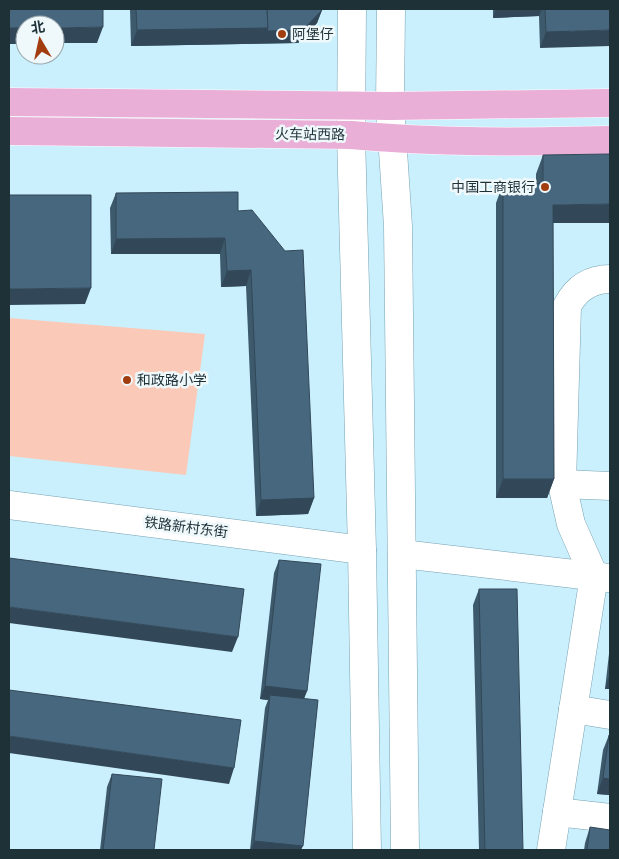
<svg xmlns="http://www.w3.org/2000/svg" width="619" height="859" font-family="'Asap Condensed','Noto Sans SC',sans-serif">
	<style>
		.green { fill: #fbc9b7 }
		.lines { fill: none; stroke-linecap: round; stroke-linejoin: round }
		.minor-casing { stroke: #76a2b1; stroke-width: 29 }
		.major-casing { stroke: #fff; stroke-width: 29 }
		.minor { stroke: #fff; stroke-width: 28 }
		.major { stroke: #e9afd7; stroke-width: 28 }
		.wall { fill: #3d596c }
		.shaded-wall { fill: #324858 }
		.building { fill: #47677e; stroke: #324858 }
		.poi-dot { fill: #a23d10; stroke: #eff8fb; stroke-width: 2 }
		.labels { text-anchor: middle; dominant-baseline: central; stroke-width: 5; stroke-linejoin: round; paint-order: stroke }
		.poi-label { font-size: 14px; fill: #1e3137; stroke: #eff8fb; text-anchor: start }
		.street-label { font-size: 14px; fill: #1e3137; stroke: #eff8fb }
	</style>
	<rect width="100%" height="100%" fill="#cbf0fd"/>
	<polygon class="green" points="9,318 205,334 186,475 9,456"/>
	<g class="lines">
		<g class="minor-casing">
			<g id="minor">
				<polyline points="352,9 351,135 362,550 367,850"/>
				<polyline points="391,9 390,106 398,226 405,850"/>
				<polyline points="562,484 610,486"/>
				<polyline points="9,505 362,550"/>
				<polyline points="402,554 609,578"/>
				<polyline points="573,709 610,715"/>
				<polyline points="557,812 610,818"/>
				<path d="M551,850l43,-274 -23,-52 -9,-40 5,-178c9,-17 23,-27 43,-27"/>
			</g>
		</g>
		<g class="major-casing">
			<g id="major">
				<polyline points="9,102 390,106 610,103"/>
				<path d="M9,131l342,4c86,8 173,7 259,5"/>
			</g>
		</g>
		<use href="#minor" class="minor"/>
		<use href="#major" class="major"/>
	</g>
	<g class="wall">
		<polygon points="130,9 322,9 322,10 317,23 298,43 131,46"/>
		<polygon points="493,9 610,9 540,48 539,16 493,18"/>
		<polygon points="543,155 553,223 554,479 547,498 496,498 496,203 503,184 536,184 536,174"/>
		<polygon points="116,193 238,211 314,498 308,514 256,516 246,286 221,287 220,254 111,254 110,208"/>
		<polygon points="279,560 307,691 304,698 301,850 250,850 265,708 268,700 260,699 274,573"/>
		<polygon points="479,589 523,850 479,850 473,605"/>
		<polygon points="610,645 610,689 605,689"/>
		<polygon points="609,735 610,795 597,794 603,750"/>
		<polygon points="112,774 154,850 100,850 107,787"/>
		<polygon points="590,827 610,850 584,850 585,843"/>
	</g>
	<g class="shaded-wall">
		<polygon points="496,9 542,9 539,16 493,18"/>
		<polygon points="322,10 317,23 298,43 131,46 137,30"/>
		<polygon points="103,27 97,43 55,43 55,28"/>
		<rect x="9" y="28" width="16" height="16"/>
		<polygon points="610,30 610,46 540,48 546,32"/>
		<polygon points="610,204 610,223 546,223 553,205"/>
		<polygon points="225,238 220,254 111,254 116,239"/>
		<polygon points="251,270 246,286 221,287 227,271"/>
		<polygon points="91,288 85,304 9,305 9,289"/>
		<polygon points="503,479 554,479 547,498 496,498"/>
		<polygon points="314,498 308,514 256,516 261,500"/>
		<polygon points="9,607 238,637 232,652 9,623"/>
		<polygon points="609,676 610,676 610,689 605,689"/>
		<polygon points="265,686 307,691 302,704 270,695 268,700 260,699"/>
		<polygon points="9,736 234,768 229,784 9,753"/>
		<polygon points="603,778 610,779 610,795 597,794"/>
		<polygon points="254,841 303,846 301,850 251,850"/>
	</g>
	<g class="building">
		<polygon points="9,9 103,9 103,27 55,28 55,25 25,25 25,28 9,28"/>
		<polygon points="136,9 267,9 268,28 137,30"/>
		<polygon points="267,9 322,9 322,10 303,30 267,31 268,28"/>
		<polygon points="545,9 610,9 610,30 546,32"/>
		<polygon points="610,154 610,204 553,205 554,479 503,479 503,184 543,184 543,155"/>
		<polygon points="238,192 238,211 252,210 285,251 303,250 314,498 261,500 251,270 227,271 225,238 116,239 116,193"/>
		<polygon points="9,195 91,195 91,288 9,289"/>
		<polygon points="9,558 244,589 238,637 9,607"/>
		<polygon points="279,560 321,564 307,691 265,686"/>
		<polygon points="479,589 517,589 523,850 485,850"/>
		<polygon points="9,690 241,720 234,768 9,736"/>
		<polygon points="270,695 318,700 303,846 254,841"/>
		<polygon points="609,735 610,735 610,779 603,778"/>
		<polygon points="112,774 162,779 154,850 103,850"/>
		<polygon points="590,827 610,830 610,850 587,850"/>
	</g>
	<g class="poi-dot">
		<circle cx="282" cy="34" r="5"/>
		<circle cx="545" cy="187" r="5"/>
		<circle cx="127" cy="380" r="5"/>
	</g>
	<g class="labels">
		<g class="poi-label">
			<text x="292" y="34">阿堡仔</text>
			<text x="535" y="187" text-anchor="end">中国工商银行</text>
			<text x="137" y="380">和政路小学</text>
		</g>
		<g class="street-label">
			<text transform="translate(310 134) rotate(1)">火车站西路</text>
			<text transform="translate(186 527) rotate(7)">铁路新村东街</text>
		</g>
	</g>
	<rect width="619" height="859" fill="none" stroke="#1e3137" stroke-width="20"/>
	<g transform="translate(40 40) rotate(351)"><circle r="24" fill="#eff8fb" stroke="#9ba8ad"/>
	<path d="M0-4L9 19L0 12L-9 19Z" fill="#a23d10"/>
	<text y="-8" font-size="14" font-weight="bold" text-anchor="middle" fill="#1e3137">北</text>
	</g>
</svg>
